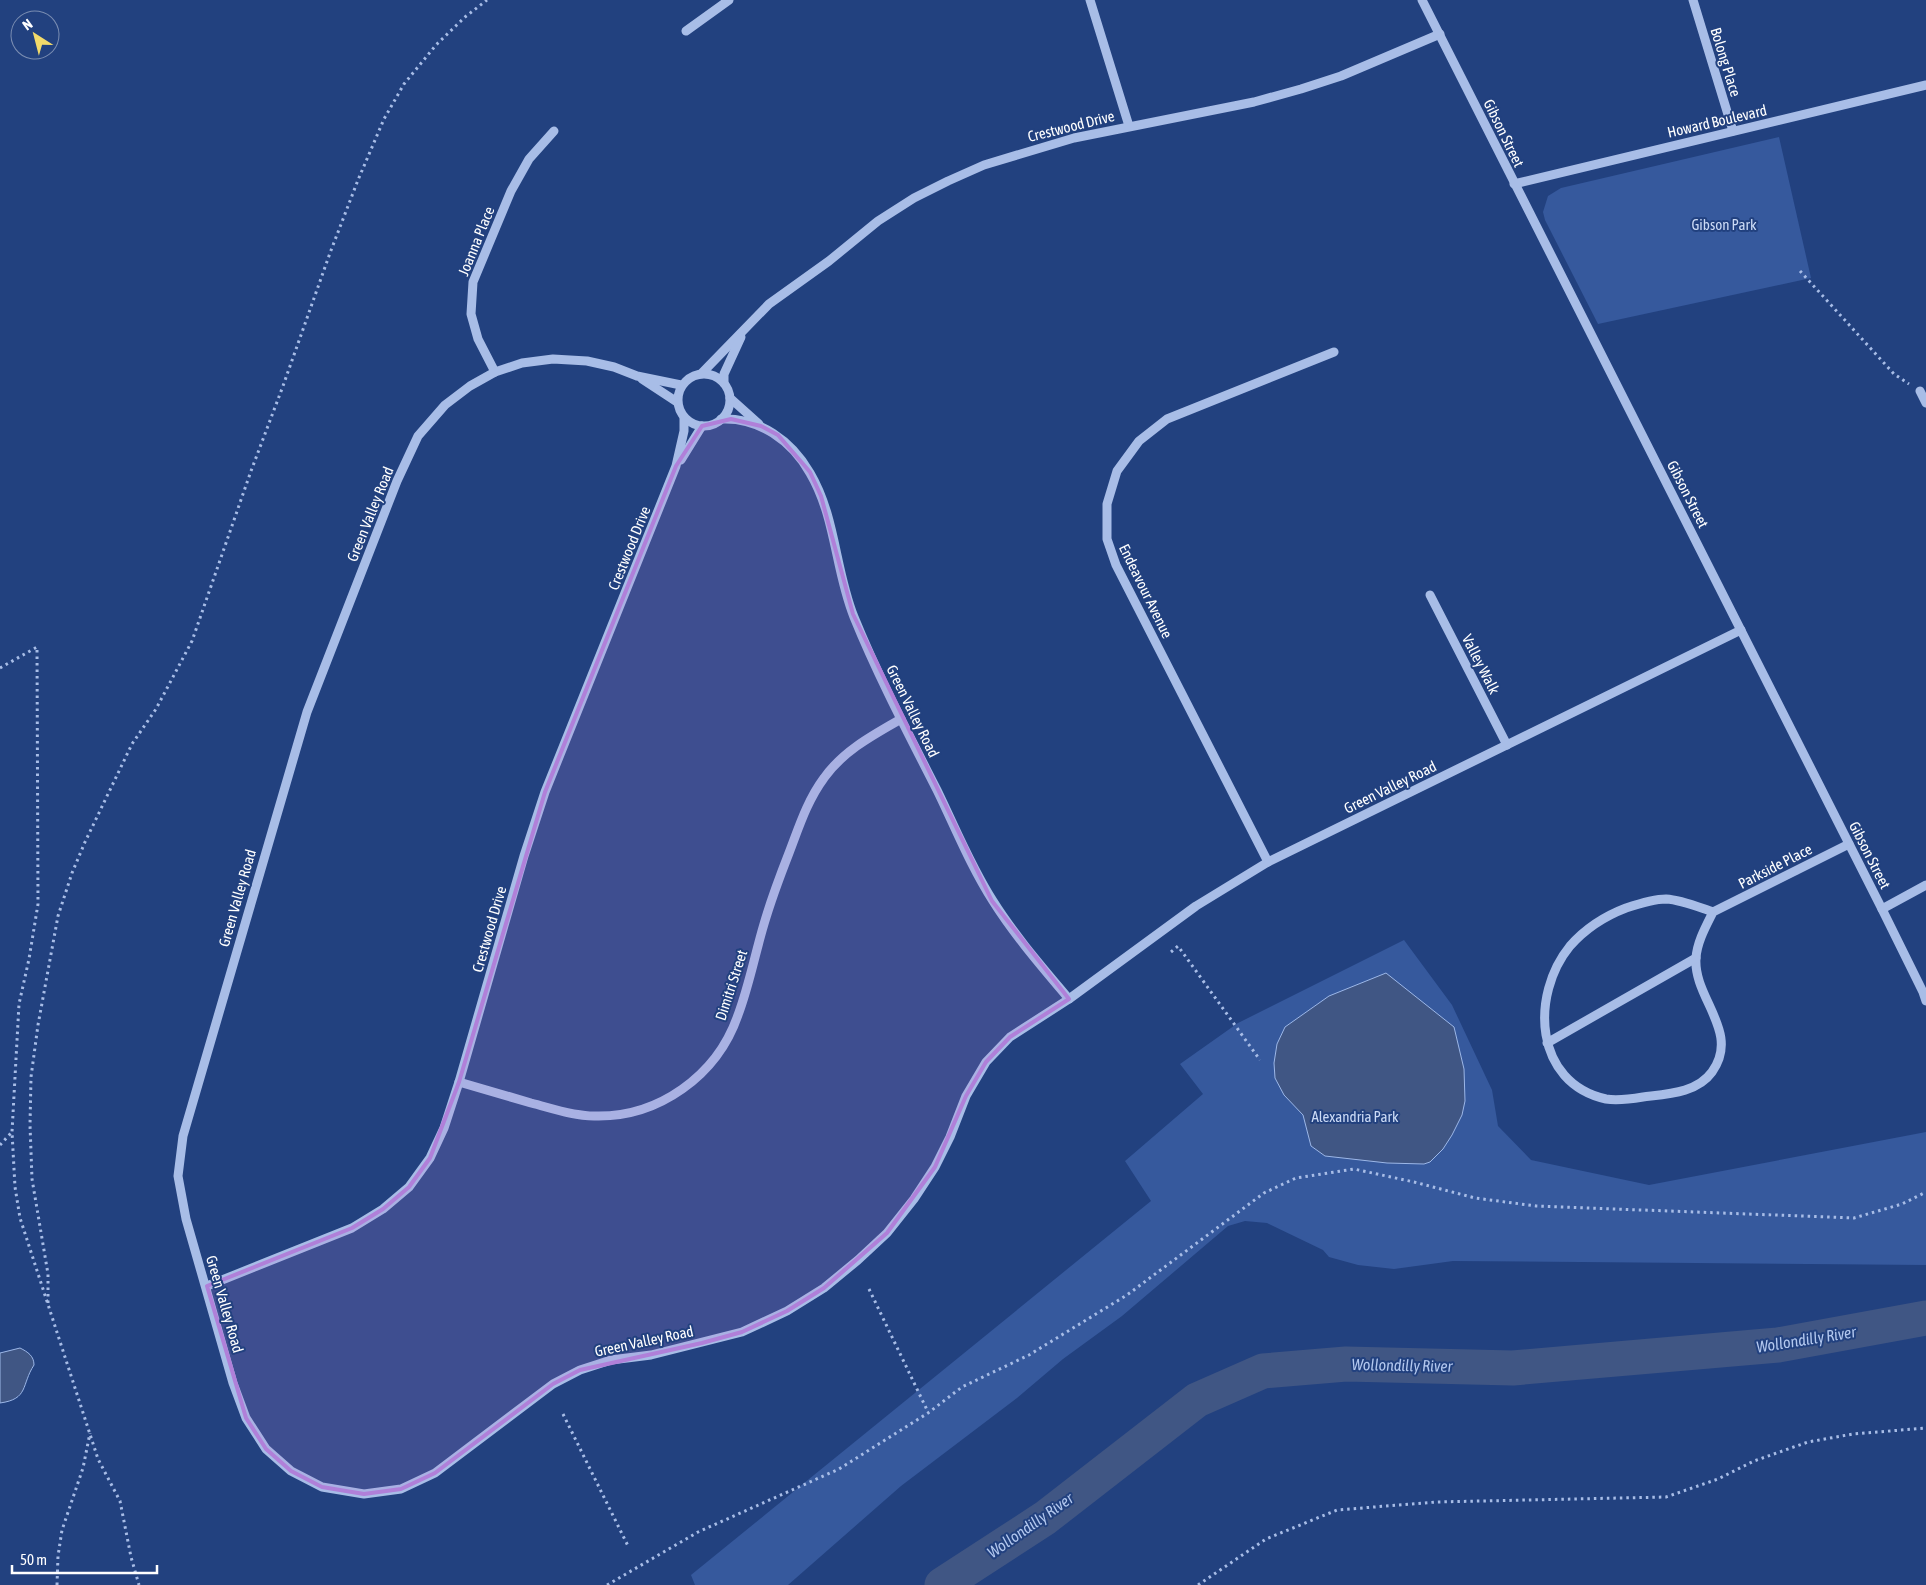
<svg xmlns="http://www.w3.org/2000/svg" width="1926" height="1585" font-family="'Asap Condensed',sans-serif">
	<style>
		.green { fill: #36599d }
		.water { fill: #405684; stroke: #9cb7e8 }
		.lines { fill: none; stroke-linecap: round; stroke-linejoin: round }
		.river { stroke: #405684; stroke-width: 35 }
		.path { stroke: #a8bde7; stroke-width: 3; stroke-dasharray: 2.5 4; stroke-linecap: butt }
		.minor { stroke: #a8bde7; stroke-width: 9 }
		.marked { fill: #b080d9; fill-opacity: 0.2; stroke: #b080d9; stroke-width: 4; stroke-linejoin: round }
		.labels { text-anchor: middle; dominant-baseline: central; stroke-width: 4; stroke-linejoin: round; paint-order: stroke }
		.street-label { font-size: 15px; fill: #fff; stroke: #22417f }
		.park-label { font-size: 15px; fill: #cbdaf5; stroke: #22417f }
		.water-label { font-size: 16px; font-style: italic; fill: #b3c8ef; stroke: #22417f }
	</style>
	<rect width="100%" height="100%" fill="#22417f"/>
	<g class="green">
		<polygon points="1779,137 1811,278 1598,324 1545,220 1543,212 1548,196 1561,188"/>
		<polygon points="1404,940 1452,1005 1492,1090 1498,1126 1531,1160 1649,1185 1926,1132 1926,1265 1453,1261 1394,1269 1358,1265 1329,1257 1323,1250 1267,1223 1245,1221 1228,1226 1122,1316 1063,1359 1017,1398 901,1486 788,1585 695,1585 691,1575 1151,1201 1125,1161 1203,1094 1180,1064 1238,1023"/>
	</g>
	<g class="water">
		<polygon points="1386,973 1454,1027 1464,1069 1465,1101 1462,1115 1452,1135 1443,1149 1430,1162 1424,1164 1387,1163 1325,1156 1311,1146 1303,1115 1284,1095 1275,1078 1274,1063 1277,1044 1285,1027 1329,996"/>
		<path d="M20,1348c8,4 14,8 14,17 -13,20 -5,34 -34,38v-50z"/>
	</g>
	<g class="lines">
		<polyline class="river" points="942,1585 1045,1518 1197,1400 1263,1371 1346,1364 1513,1368 1778,1345 1926,1318"/>
		<g class="path">
			<polyline points="1800,271 1894,374 1909,384"/>
			<polyline points="0,668 37,647 38,904 29,959 19,1004 12,1132 15,1187 20,1218 98,1459 120,1501 131,1557 139,1585"/>
			<polyline points="1171,952 1178,946 1260,1060"/>
			<polyline points="0,1145 11,1133"/>
			<polyline points="869,1289 928,1412"/>
			<polyline points="48,1303 48,1274 32,1179 30,1125 31,1077 38,1025 58,916 72,873 85,842 132,744 156,709 192,641 251,471 283,386 330,253 358,180 384,119 404,84 436,45 465,17 487,0"/>
			<polyline points="563,1414 629,1548"/>
			<polyline points="57,1585 58,1556 62,1530 83,1468 90,1433"/>
			<polyline points="607,1585 698,1532 839,1469 928,1413 962,1387 1029,1355 1127,1295 1264,1193 1296,1178 1354,1169 1414,1182 1475,1198 1536,1206 1854,1218 1902,1204 1926,1192"/>
			<polyline points="1198,1585 1266,1539 1337,1510 1436,1502 1666,1497 1718,1479 1754,1461 1808,1442 1853,1434 1926,1428"/>
		</g>
		<g class="minor">
			<polyline points="1090,0 1129,126"/>
			<polyline points="1422,0 1882,909 1923,992 1926,1001"/>
			<polyline points="1693,0 1733,131"/>
			<polyline points="686,31 729,0"/>
			<polyline points="1514,184 1926,85"/>
			<polyline points="495,372 478,339 471,314 473,282 511,191 529,159 554,131"/>
			<polyline points="702,373 769,304 829,261 878,221 914,198 948,181 984,165 1074,138 1254,102 1301,89 1341,76 1440,34"/>
			<circle cx="704" cy="400" r="26"/>
			<polyline points="642,379 677,402"/>
			<polyline points="724,383 724,374 741,337"/>
			<polyline points="681,385 637,376 614,367 587,361 553,359 522,363 495,372 470,386 445,405 418,436 397,481 307,712 183,1136 178,1176 186,1219 233,1383 246,1418 266,1449 291,1471 322,1487 364,1494 401,1489 435,1473 553,1384 580,1370 611,1360 651,1355 742,1332 787,1311 824,1288 858,1260 887,1233 914,1199 935,1167 950,1137 966,1096 986,1062 1010,1037 1069,999 1196,906 1268,862 1741,630"/>
			<polyline points="1920,391 1926,403"/>
			<polyline points="730,398 759,424"/>
			<path d="M721,419c38,-2 71,22 89,54 26,44 25,97 44,144 24,59 54,116 83,173 18,37 34,77 56,111 22,35 50,67 76,98"/>
			<polyline points="681,460 702,426"/>
			<polyline points="1430,595 1507,745"/>
			<polyline points="1268,862 1116,565 1107,539 1107,504 1117,471 1139,441 1167,419 1334,352"/>
			<polyline points="1882,909 1926,885"/>
			<path d="M1713,912c-7,14 -16,30 -17,46 -3,40 45,74 16,114 -15,21 -45,22 -69,25 -12,2 -25,4 -37,2 -72,-16 -76,-104 -36,-153 15,-17 35,-30 56,-38 12,-4 27,-9 40,-9 16,1 32,8 47,13l136,-68"/>
			<polyline points="1547,1043 1696,958"/>
			<path d="M459,1082c24,7 48,14 72,21 20,5 42,13 63,13 64,2 123,-40 144,-101 11,-29 17,-61 26,-91 7,-24 16,-48 25,-71 10,-26 18,-52 35,-75 19,-27 49,-43 77,-59"/>
			<polyline points="207,1286 352,1228 383,1209 409,1187 430,1158 444,1128 459,1082 524,856 545,792 676,466 684,431 684,418"/>
		</g>
	</g>
	<path class="marked" d="M731,419l30,7 17,9 32,37 11,24 32,118 139,287 77,98 -59,38 -24,25 -20,34 -31,71 -48,66 -63,55 -37,23 -45,21 -40,11 -122,27 -27,14 -118,89 -34,16 -37,5 -42,-7 -31,-16 -25,-22 -20,-31 -39,-132 145,-58 31,-19 26,-22 21,-29 29,-76 86,-290 131,-326 26,-40z"/>
	<g class="labels">
		<g class="street-label">
			<text transform="translate(1726 62) rotate(73)">Bolong Place</text>
			<text transform="translate(1717 121) rotate(-13)">Howard Boulevard</text>
			<text transform="translate(1071 126) rotate(-14)">Crestwood Drive</text>
			<text transform="translate(1504 133) rotate(64)">Gibson Street</text>
			<text transform="translate(476 241) rotate(-68)">Joanna Place</text>
			<text transform="translate(1688 494) rotate(63)">Gibson Street</text>
			<text transform="translate(370 514) rotate(-68)">Green Valley Road</text>
			<text transform="translate(629 548) rotate(-68)">Crestwood Drive</text>
			<text transform="translate(1146 591) rotate(64)">Endeavour Avenue</text>
			<text transform="translate(1481 664) rotate(63)">Valley Walk</text>
			<text transform="translate(913 711) rotate(64)">Green Valley Road</text>
			<text transform="translate(1390 787) rotate(-26)">Green Valley Road</text>
			<text transform="translate(1870 855) rotate(63)">Gibson Street</text>
			<text transform="translate(1775 866) rotate(-27)">Parkside Place</text>
			<text transform="translate(237 898) rotate(-74)">Green Valley Road</text>
			<text transform="translate(489 929) rotate(-74)">Crestwood Drive</text>
			<text transform="translate(731 985) rotate(-72)">Dimitri Street</text>
			<text transform="translate(225 1304) rotate(74)">Green Valley Road</text>
			<text transform="translate(644 1341) rotate(-12)">Green Valley Road</text>
		</g>
		<g class="park-label">
			<text x="1724" y="224">Gibson Park</text>
			<text x="1355" y="1116">Alexandria Park</text>
		</g>
		<g class="water-label">
			<text transform="translate(1806 1339) rotate(-9)">Wollondilly River</text>
			<text transform="translate(1402 1365) rotate(1)">Wollondilly River</text>
			<text transform="translate(1030 1525) rotate(-35)">Wollondilly River</text>
		</g>
	</g>
	<g transform="translate(35 35) rotate(324)"><circle r="24" fill="#22417f" stroke="#7a8db2"/>
	<path d="M0-4L9 19L0 12L-9 19Z" fill="#f2da6a"/>
	<text y="-8" font-size="14" font-weight="bold" text-anchor="middle" fill="#ffffff">N</text>
	</g>
	<path d="M12 1565v8h145v-8" fill="none" stroke="#ffffff" stroke-width="2.5"/>
	<text x="20" y="1565" font-size="15" fill="#ffffff" stroke="#22417f" stroke-width="4" paint-order="stroke">50 m</text>
</svg>
